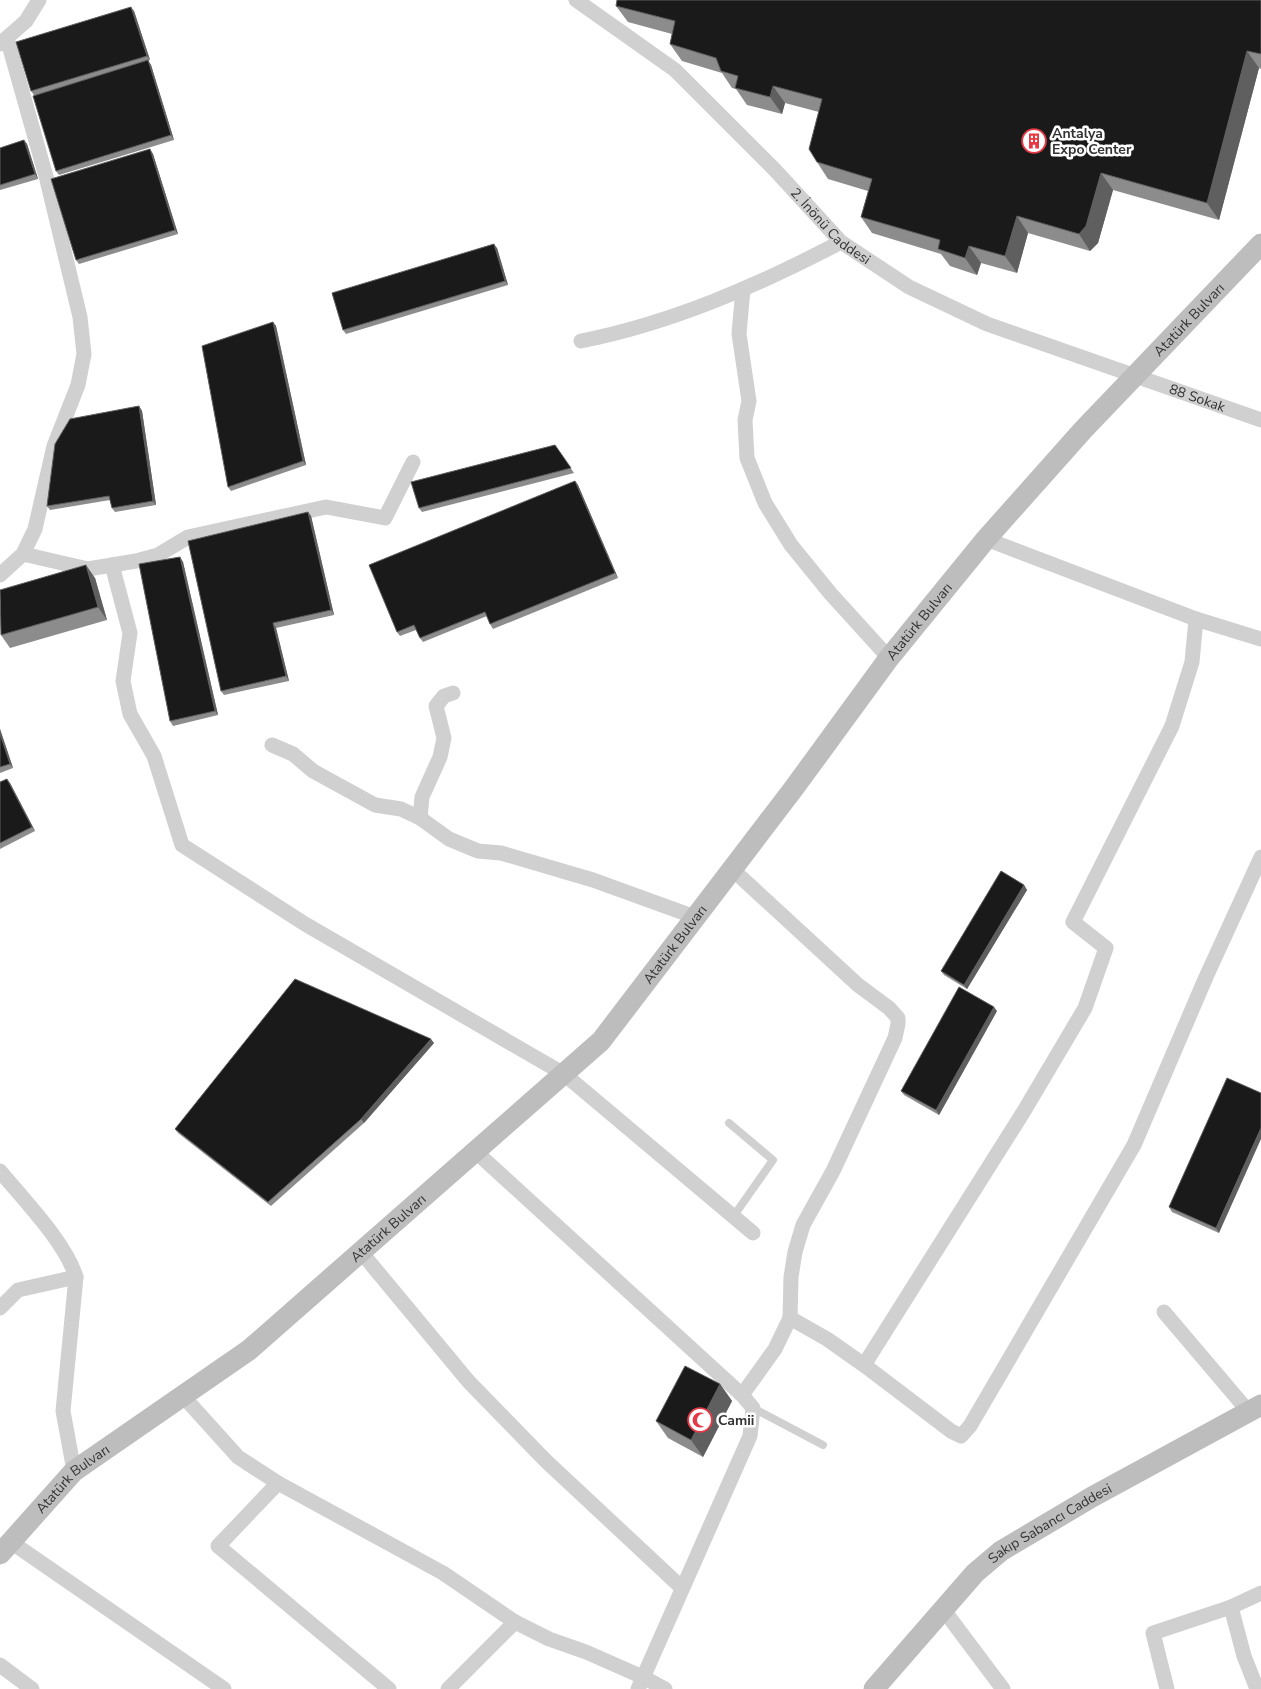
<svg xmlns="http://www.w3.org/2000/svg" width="1261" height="1689" font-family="'Nunito Sans',sans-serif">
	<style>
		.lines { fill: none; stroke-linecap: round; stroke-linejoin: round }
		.lane { stroke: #d0d0d0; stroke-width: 8 }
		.street { stroke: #d0d0d0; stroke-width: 15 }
		.secondary { stroke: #bdbdbd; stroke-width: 21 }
		.wall { fill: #8c8c8c }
		.shaded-wall { fill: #5f5f5f }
		.building { fill: #1a1a1a; stroke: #5f5f5f }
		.labels { text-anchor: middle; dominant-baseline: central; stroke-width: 5; stroke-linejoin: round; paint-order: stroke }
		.poi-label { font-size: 14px; font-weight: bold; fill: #333; stroke: #fff; text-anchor: start }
		.street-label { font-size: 14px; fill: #333; stroke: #fff }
	</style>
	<rect width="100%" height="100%" fill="#fff"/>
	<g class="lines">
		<g class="lane">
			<polyline points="729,1123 773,1160 733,1217"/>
			<polyline points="753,1408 823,1445"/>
		</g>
		<g class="street">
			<path id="s1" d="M576,0l99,70 100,100 66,72 68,45 78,37 274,96"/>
			<polyline points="0,44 26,21 39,0"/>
			<polyline points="743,289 739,334 749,401 745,420 747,458 765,503 791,545 830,593 889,658"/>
			<path d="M581,341c91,-18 178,-56 260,-99"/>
			<polyline points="986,539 1196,619 1261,639"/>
			<polyline points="23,554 88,569 136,561 158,555 188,537 326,507 385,518 413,462"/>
			<polyline points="112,565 130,633 123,681 130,714 154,756 182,845 305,924 564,1074 753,1233"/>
			<polyline points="0,575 23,554 35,529 54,446 78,385 84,354 80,317 47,180 7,38"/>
			<polyline points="272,745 293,754 313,771 375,805 401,809 420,818 449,839 478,851 501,853 593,880 695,917"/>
			<polyline points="420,818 422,797 440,757 444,738 436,706 444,696 453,693"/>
			<polyline points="732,869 858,985 889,1008 898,1018 898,1024 895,1038 833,1171 803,1225 795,1252 791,1277 790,1318"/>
			<polyline points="475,1151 742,1395 753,1408 750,1436 638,1689"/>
			<path d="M0,1171c23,28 66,72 76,106l-13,134 11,60"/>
			<polyline points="361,1252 469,1382 546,1461 682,1588"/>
			<polyline points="0,1308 18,1290 76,1277"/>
			<polyline points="1164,1312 1248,1411"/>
			<polyline points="864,1365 1024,1111 1085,1008 1106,948 1073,922 1172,726 1192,662 1196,619"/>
			<polyline points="742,1395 775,1349 790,1318 827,1339 864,1365 951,1431 961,1436 970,1426 1134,1145 1206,977 1261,857"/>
			<polyline points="183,1396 238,1457 278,1483 443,1573 515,1622 549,1639 586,1652 645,1678 665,1689"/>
			<polyline points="278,1483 218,1546 389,1689"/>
			<polyline points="11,1542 224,1689"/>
			<polyline points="1231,1607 1244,1656 1257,1689"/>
			<polyline points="943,1609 1003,1689"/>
			<polyline points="0,1665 32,1689"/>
			<polyline points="448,1689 515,1622"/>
			<polyline points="1167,1689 1153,1633 1231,1607 1261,1593"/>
		</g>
		<g class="secondary">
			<path id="s2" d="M0,1554l74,-83 175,-121 352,-309 193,-253 95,-130 97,-119 97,-109 178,-186"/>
			<path id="s3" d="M874,1689l101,-116 26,-22 91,-54 169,-92"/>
		</g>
	</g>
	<g class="wall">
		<polygon points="1261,0 1261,69 1259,68 1219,220 1113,190 1098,243 1090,251 1028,233 1017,273 981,263 977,275 950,266 941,254 872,233 861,217 868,191 828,179 817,162 819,112 785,103 782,114 747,105 736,89 732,88 722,73 682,61 670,44 672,34 628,22 616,6"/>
		<polygon points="134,11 150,60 148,61 151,65 174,140 59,175 56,171 34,95 31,91"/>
		<polygon points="24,140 27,144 38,179 0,190 0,148"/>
		<polygon points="150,149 153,154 178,234 79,264 76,260"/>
		<polygon points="497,248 508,285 346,334 343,330"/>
		<polygon points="273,322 276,326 306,465 231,491 228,487"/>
		<polygon points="139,406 142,411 156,505 115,512 112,508 110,500 50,510 47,506"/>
		<polygon points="555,445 574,473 422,512 419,508"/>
		<polygon points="575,481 578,485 618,578 493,629 490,624 487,616 423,642 420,638 416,630 400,636 397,632"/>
		<polygon points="308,512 311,516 334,615 276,628 289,681 224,695 221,691"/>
		<polygon points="180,557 183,562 218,715 173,726 170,721"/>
		<polygon points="95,578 107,620 10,648 1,635"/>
		<polygon points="0,729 13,768 0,773"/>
		<polygon points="0,782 10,783 35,831 0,849"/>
		<polygon points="1024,885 1027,890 967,989 944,975 941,971"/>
		<polygon points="997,1011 939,1115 904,1095 901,1091"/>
		<polygon points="434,1043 364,1123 271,1206 178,1133 175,1129"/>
		<polygon points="1227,1078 1219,1233 1172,1212 1169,1207"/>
		<polygon points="720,1384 732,1401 703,1457 668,1438 656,1421"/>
	</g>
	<g class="shaded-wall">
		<polygon points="131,7 134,11 150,60 147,56"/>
		<polygon points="1247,51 1259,68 1219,220 1207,203"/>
		<polygon points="148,60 151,65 174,140 171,135"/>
		<polygon points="773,86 785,103 782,114 770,97"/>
		<polygon points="24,140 27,144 38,179 35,174"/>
		<polygon points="150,149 153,154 178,234 175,230"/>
		<polygon points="1101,173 1113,190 1098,243 1090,251 1079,234"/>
		<polygon points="1017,216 1028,233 1017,273 1005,256"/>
		<polygon points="494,244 497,248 508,285 505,281"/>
		<polygon points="969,246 981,263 977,275 965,258"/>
		<polygon points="273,322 276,326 306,465 303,461"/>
		<polygon points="139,406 142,411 156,505 153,501"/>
		<polygon points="575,481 578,485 618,578 615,573"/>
		<polygon points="308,512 311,516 334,615 331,610"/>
		<polygon points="180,557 183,562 218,715 215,711"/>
		<polygon points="86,565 95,578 107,620 98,607"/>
		<polygon points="273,623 276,628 289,681 286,676"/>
		<polygon points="0,729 13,768 10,764 0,734"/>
		<polygon points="7,779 10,783 35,831 32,827"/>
		<polygon points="1024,885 1027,890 967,989 964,985"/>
		<polygon points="994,1007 997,1011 939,1115 936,1110"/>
		<polygon points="431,1039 434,1043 364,1123 361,1119"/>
		<polygon points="1261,1128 1261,1139 1219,1233 1216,1228"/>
		<polygon points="720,1384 732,1401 703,1457 691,1440"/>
	</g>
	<g class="building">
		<polygon points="617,0 1261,0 1261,54 1247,51 1207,203 1101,173 1086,226 1079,234 1017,216 1005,256 969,246 965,258 938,249 940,240 861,217 872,179 817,162 809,149 822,99 773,86 770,97 735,88 738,76 721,71 716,58 670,44 675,21 616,6"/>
		<polygon points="131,7 147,56 31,91 16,42"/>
		<polygon points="148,60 171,135 56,171 33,96"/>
		<polygon points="24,140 35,174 0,185 0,148"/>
		<polygon points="150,149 175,230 76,260 51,179"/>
		<polygon points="494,244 505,281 343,330 332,293"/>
		<polygon points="273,322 303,461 228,487 202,346"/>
		<polygon points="139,406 153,501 112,508 109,496 47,506 55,444 70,419"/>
		<polygon points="555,445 571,468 419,508 411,482"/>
		<polygon points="575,481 615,573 490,624 485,612 420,638 414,625 397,632 369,565"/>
		<polygon points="308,512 331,610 273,623 286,676 221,691 188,541"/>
		<polygon points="180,557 215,711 170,721 139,564"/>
		<polygon points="86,565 98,607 1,635 0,590"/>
		<polygon points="0,734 10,764 0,767"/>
		<polygon points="7,779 32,827 0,843 0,782"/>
		<polygon points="1001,871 1024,885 964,985 941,971"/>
		<polygon points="295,979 431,1039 361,1119 268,1202 175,1129"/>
		<polygon points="959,987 994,1007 936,1110 901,1091"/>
		<polygon points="1227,1078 1261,1093 1261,1128 1216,1228 1169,1207"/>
		<polygon points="685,1366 720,1384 691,1440 656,1421"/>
	</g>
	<defs>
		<g id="building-ring" transform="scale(1.25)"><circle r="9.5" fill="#fff" stroke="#e63946" stroke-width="1.5"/><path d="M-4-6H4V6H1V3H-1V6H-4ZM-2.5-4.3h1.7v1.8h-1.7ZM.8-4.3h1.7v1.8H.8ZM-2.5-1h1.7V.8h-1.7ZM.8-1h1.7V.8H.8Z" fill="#e63946"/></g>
		<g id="mosque-ring" transform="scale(1.25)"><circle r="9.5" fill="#fff" stroke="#e63946" stroke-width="1.5"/><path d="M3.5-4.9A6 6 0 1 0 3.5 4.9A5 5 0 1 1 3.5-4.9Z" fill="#e63946"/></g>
	</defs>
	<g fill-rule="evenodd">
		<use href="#building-ring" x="1034" y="141"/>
		<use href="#mosque-ring" x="700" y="1420"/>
	</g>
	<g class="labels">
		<g class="poi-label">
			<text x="1052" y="133">Antalya<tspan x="1052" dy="16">Expo Center</tspan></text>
			<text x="718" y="1420">Camii</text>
		</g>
		<g class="street-label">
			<text stroke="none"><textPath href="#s1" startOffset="342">2. İnönü Caddesi</textPath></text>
			<text stroke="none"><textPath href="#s2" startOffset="1724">Atatürk Bulvarı</textPath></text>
			<text stroke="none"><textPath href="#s1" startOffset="751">88 Sokak</textPath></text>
			<text stroke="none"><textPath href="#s2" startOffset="1319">Atatürk Bulvarı</textPath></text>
			<text stroke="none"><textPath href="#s2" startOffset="914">Atatürk Bulvarı</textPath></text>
			<text stroke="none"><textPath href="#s2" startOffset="509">Atatürk Bulvarı</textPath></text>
			<text stroke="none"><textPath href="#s2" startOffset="105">Atatürk Bulvarı</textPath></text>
			<text stroke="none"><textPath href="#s3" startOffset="244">Sakıp Sabancı Caddesi</textPath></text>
		</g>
	</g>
</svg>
